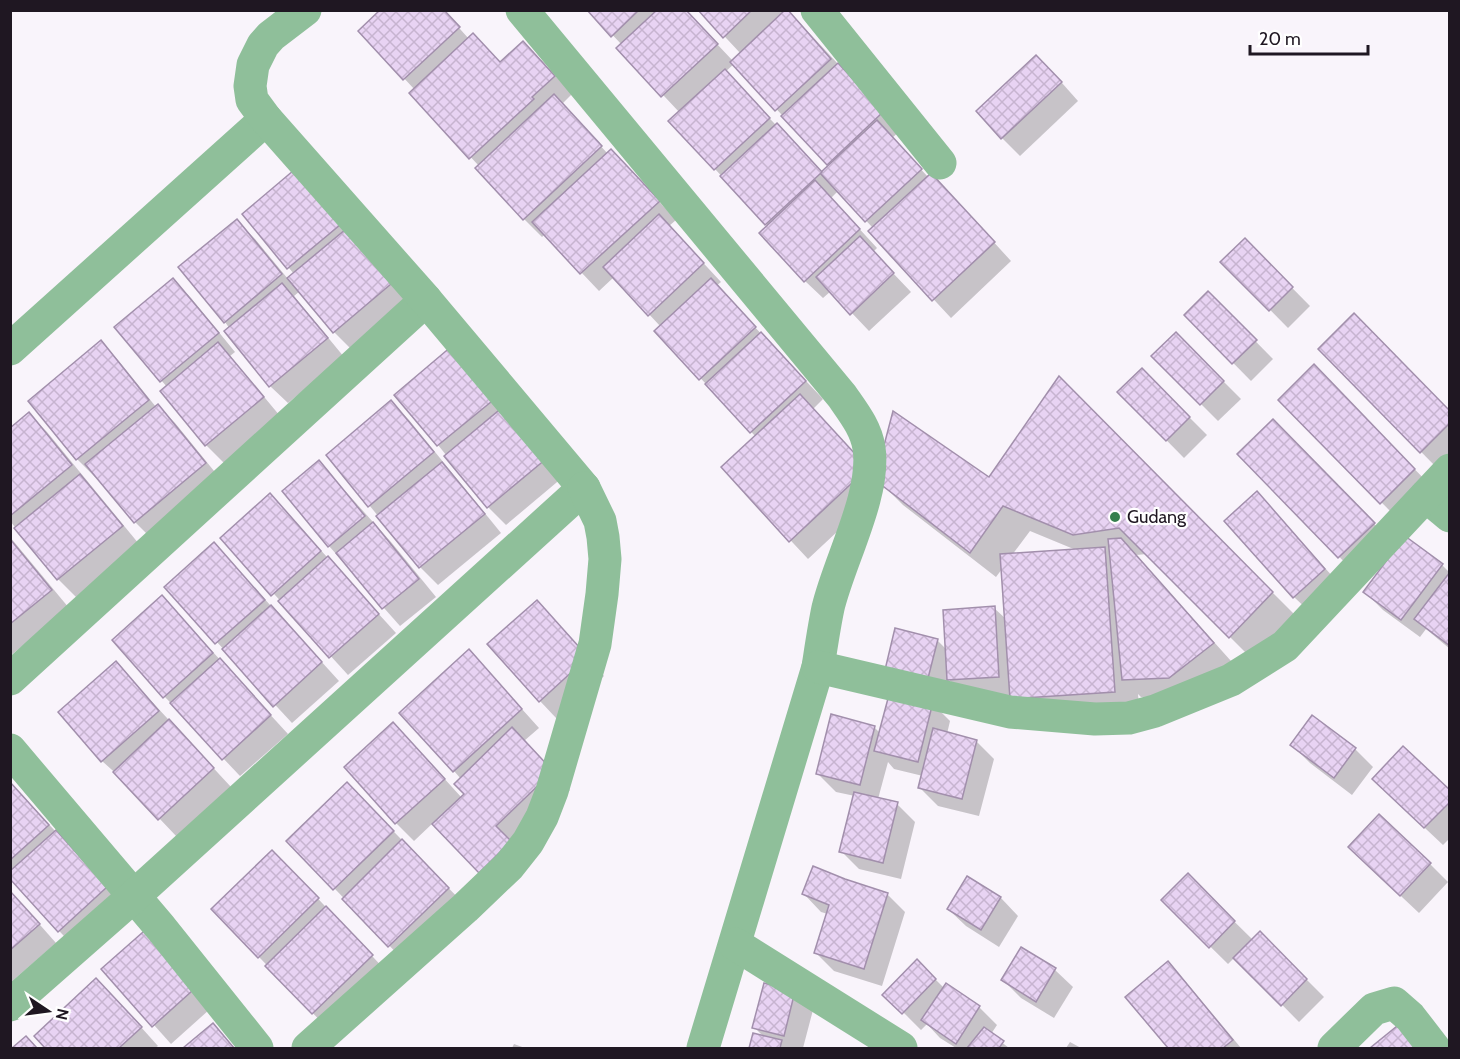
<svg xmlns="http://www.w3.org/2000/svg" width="1460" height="1059" font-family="Cabin,sans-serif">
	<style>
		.shadow { fill: #0003; fill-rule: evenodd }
		.building { fill: url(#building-cross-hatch); stroke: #a28fac; stroke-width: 1.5 }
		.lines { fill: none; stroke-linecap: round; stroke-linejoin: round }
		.minor { stroke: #8fbf9a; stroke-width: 33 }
		.poi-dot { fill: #357f4d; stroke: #fff; stroke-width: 2 }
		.labels { text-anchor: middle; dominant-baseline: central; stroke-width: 4.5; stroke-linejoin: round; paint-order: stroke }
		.poi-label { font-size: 18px; fill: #1f1722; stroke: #fff; text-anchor: start }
	</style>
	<defs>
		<pattern id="building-cross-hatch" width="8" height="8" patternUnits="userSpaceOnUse" patternTransform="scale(1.5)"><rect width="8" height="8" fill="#e8d3f3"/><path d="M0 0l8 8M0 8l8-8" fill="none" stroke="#c7b4d0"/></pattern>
	</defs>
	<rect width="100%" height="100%" fill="#f9f4fb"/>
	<g class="shadow">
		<path d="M443,10l26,29 32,25 40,-4 31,34 -10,10 46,50 21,15 47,51 -7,6 52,56 -5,4 107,113 -10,10 64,70h112l70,-101 239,240 -42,45 -109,-109 -11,1 95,106 -44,35 -46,1 -3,-3 2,23 -129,-22 -45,2 -17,-17 -5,22 -40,-10 33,-52 10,10 47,-42 12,11 -4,-50 -6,8 -93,-72 -18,-18 -77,72 -85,-91 33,-31 -100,-106 5,-4 -47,-50 -15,14 -54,-57 -3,3 -18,-18 -47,-51 2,-2 -68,-73 4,-3 -55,-59zM1030,531l46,19 -64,5z"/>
		<path d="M589,10h96l48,51 8,-7 -41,-44h88l112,121 -8,7 36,39 20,15 63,69 -60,57 -81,-87 3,-3 -35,-37 -7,7 46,50 -4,4 38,40 -42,39 -38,-40 -8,7 -18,-17 -37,-55 -53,-57 -35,-56 -61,-65 3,-3zM734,64l96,102 -8,7 -97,-101z"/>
		<polygon points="1054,74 1078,101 1020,156 1002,138"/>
		<polygon points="300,167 408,303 352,350 334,332 300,291 294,296 344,357 288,403 270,386 225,322 237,221 255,239 288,279 294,274 244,214"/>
		<polygon points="1245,240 1310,306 1288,328 1223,262"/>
		<polygon points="173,280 191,298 235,352 230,356 280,416 224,463 206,445 167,387 116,327"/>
		<polygon points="1208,293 1273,359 1251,381 1186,315"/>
		<polygon points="1176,334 1241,399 1218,421 1153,356"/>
		<polygon points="100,342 118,360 156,407 158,406 175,423 223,482 153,540 135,522 97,475 95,477 77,459 30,401"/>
		<polygon points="459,342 569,472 506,525 488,507 438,445"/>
		<polygon points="1320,349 1450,413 1450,458 1438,469"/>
		<polygon points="1314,366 1432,487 1399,520 1280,400"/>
		<polygon points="1142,370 1207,435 1184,458 1119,392"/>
		<polygon points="391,402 409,420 501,533 438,585 420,567 328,455"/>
		<polygon points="29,414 47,432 139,544 76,597 58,579 10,521 10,430"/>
		<polygon points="1273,421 1391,541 1357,575 1239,454"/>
		<polygon points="319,462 391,542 436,597 400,626 329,546"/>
		<polygon points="1274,511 1342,587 1312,614 1294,597"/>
		<polygon points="287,513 396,633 348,675 223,538"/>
		<polygon points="10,537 69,608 10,656"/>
		<polygon points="231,562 339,681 292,723 166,587"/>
		<polygon points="1442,565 1450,573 1450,649 1426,629 1420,637 1383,610 1365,592"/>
		<polygon points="179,615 288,734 240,776 165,697 115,640"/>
		<polygon points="554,619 604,676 557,719 540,701"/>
		<polygon points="116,663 231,787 177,837 121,778 102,761 60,712"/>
		<polygon points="486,669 539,728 524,741 570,790 513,845 433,823 414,841 396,823 411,742 462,798 466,794 461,779 454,771"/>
		<polygon points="932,703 950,721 947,734 976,741 994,759 979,816 938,806 920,788 923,776 894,769 888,762 878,799 897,804 915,822 901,879 859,869 841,851 855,796 836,792 818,774 874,727 880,733"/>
		<polygon points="1313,717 1355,749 1373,767 1352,795 1310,763 1292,745"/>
		<polygon points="10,782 124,906 76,949 10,878"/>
		<polygon points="1450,792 1450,838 1443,845 1392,797"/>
		<polygon points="365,802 466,906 407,964 289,841"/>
		<polygon points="1430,864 1448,882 1419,913 1368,865"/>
		<polygon points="290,869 389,974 330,1031 213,909"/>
		<polygon points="1188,876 1253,940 1260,933 1324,997 1299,1022 1235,957 1228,964 1163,900"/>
		<polygon points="967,878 1001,898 1018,916 999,947 966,926 948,909"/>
		<polygon points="844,881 887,894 905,912 882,986 834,971 816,953 828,914 821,912 804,894"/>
		<polygon points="10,891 56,943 10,983"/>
		<polygon points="169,945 219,1001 171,1044 104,969"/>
		<polygon points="1022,949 1055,970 1073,987 1054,1018 1021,998 1003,980"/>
		<polygon points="917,961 944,988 947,985 979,1007 997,1025 991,1034 1009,1048 956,1048 940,1038 927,1024 921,1030 885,994"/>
		<polygon points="1168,963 1185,981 1241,1048 1170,1048 1127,997"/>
		<polygon points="795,993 813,1010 803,1048 751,1048 754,1035 764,1037 754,1027"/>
		<polygon points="114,997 158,1046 155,1048 47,1048 36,1036"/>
		<polygon points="1402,1024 1425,1048 1372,1048"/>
		<polygon points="213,1025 235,1048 185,1048"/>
		<polygon points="1070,1042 1081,1048 1066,1048"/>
		<polygon points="514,1044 525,1048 512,1048"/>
	</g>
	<g class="building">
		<polygon points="380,10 444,10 460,27 403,80 358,31"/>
		<polygon points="587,10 639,10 611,37"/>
		<polygon points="657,10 686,10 718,44 661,97 616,48"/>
		<polygon points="698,10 752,10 723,38"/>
		<polygon points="785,10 788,10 831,59 775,111 730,62"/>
		<polygon points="473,33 500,62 523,41 555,76 532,97 534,99 469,159 409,93"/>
		<polygon points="1036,55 1062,82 1001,139 976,111"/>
		<polygon points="838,63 883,112 827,165 781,116"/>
		<polygon points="725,69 770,118 714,170 668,121"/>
		<polygon points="554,94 602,146 523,220 475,168"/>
		<polygon points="877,120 922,169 865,222 820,173"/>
		<polygon points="777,123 822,172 765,225 720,176"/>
		<polygon points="611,149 660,201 580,274 532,222"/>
		<polygon points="300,165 346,220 287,269 242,214"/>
		<polygon points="931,173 995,242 932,301 868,231"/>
		<polygon points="815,180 860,229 804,282 759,233"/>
		<polygon points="659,214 704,263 648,316 603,267"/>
		<polygon points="237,219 282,274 224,323 178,267"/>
		<polygon points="346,229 391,284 333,333 287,278"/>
		<polygon points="860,236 894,273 850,315 816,277"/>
		<polygon points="1245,238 1293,287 1269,311 1220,262"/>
		<polygon points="173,278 219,333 160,382 114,327"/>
		<polygon points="711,278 756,327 699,380 654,331"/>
		<polygon points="282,283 328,338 269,387 224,331"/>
		<polygon points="1208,291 1257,340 1232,364 1184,315"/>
		<polygon points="1354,313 1450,411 1450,423 1420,453 1318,349"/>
		<polygon points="761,332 806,381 750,433 705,384"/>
		<polygon points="1176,332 1224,381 1200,405 1151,356"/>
		<polygon points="101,340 149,400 76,460 28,401"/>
		<polygon points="459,340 502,393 437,446 394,395"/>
		<polygon points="218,342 264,397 205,446 160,391"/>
		<polygon points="1314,364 1415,469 1380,504 1278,400"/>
		<polygon points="1142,368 1190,417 1166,441 1117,392"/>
		<polygon points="1059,376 1273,592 1229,638 1119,528 1073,535 1003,506 970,553 875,480 893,411 989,477"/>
		<polygon points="800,394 868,468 789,542 721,467"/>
		<polygon points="391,400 434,452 368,507 326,455"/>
		<polygon points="510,401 552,454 487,508 444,456"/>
		<polygon points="158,404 206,463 134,523 85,464"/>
		<polygon points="29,412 72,465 10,516 10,428"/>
		<polygon points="1273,419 1375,523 1338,558 1237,454"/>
		<polygon points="319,460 365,516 328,547 282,491"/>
		<polygon points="442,462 485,514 419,568 376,516"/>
		<polygon points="80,474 123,526 57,580 14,528"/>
		<polygon points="1257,491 1325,569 1293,598 1224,521"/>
		<polygon points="270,493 321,551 271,596 220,538"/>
		<polygon points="373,522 419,579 382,609 336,553"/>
		<polygon points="1405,536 1443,564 1401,620 1363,592"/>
		<polygon points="1121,538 1214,643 1169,678 1122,680 1108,539"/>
		<polygon points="10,539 52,590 10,624"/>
		<polygon points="214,542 265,600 215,644 164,587"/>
		<polygon points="1105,547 1115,692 1010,699 1000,554"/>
		<polygon points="328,556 379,614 329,658 278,601"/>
		<polygon points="1450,572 1450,646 1414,619"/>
		<polygon points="162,595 213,653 163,698 112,640"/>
		<polygon points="537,600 588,657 539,702 487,644"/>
		<polygon points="271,605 322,662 273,707 222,649"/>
		<polygon points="995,606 999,677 947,680 943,610"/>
		<polygon points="895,628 938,639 926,686 884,674"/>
		<polygon points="469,649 522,709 453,772 399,713"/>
		<polygon points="220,658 271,715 222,760 170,703"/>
		<polygon points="116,661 159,711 101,762 58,712"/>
		<polygon points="890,691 933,702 918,762 874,751"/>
		<polygon points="831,714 875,726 860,785 816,774"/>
		<polygon points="1312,715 1356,748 1334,778 1290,745"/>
		<polygon points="169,719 214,768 158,820 113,772"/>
		<polygon points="393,722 445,779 395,824 344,767"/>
		<polygon points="512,727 553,771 496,826 511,841 479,873 432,824 464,794 454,784"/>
		<polygon points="933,728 977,740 962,799 918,788"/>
		<polygon points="1403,746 1450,790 1450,802 1424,828 1372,779"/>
		<polygon points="10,782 49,825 10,860"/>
		<polygon points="347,782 394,831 333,890 286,841"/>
		<polygon points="854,792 898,802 883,863 839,852"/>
		<polygon points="1379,814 1431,863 1400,896 1348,847"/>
		<polygon points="56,830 107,887 58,932 10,879 10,871"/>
		<polygon points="402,839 449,888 388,947 342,899"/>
		<polygon points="272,850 319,898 258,958 211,909"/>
		<polygon points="813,866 845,879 888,893 864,969 814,953 829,905 802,894"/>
		<polygon points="1188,873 1235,921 1209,948 1161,900"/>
		<polygon points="967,876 1001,897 981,930 947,909"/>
		<polygon points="10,891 40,924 10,950"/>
		<polygon points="326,906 373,955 312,1014 265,966"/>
		<polygon points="151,925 202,982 152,1027 101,969"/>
		<polygon points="1260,931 1307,979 1281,1006 1233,958"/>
		<polygon points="1021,947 1056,968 1036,1002 1001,980"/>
		<polygon points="917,959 936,979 902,1014 882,995"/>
		<polygon points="1168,961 1233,1040 1223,1048 1168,1048 1125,997"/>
		<polygon points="96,978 142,1027 119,1048 45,1048 34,1036"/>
		<polygon points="764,983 795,991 784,1036 752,1028"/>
		<polygon points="946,983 980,1006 956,1044 921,1020"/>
		<polygon points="1402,1022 1424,1048 1370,1048"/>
		<polygon points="213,1023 234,1048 183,1048"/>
		<polygon points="984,1027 1004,1041 999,1048 967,1048"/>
		<polygon points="753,1033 782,1040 780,1048 749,1048"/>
		<polygon points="26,1036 37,1048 12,1048"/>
	</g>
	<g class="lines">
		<g class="minor">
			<path d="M522,10l320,386c11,16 24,32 27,52 7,47 -30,113 -41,160 -4,19 -7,40 -10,59l-115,381"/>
			<polyline points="817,10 940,163"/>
			<polyline points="10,349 266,119"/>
			<polyline points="1426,496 1450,516"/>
			<polyline points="818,667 1010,712 1095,719 1129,718 1155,711 1231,680 1285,646 1450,470"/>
			<polyline points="10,679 426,300"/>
			<polyline points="10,750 161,928 257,1048"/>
			<polyline points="735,944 901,1048"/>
			<polyline points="10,1005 134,896 584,488 426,300 266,119 252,100 250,86 253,65 263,45 271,36 305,10"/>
			<polyline points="308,1048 465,908 509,866 528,842 542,817 552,791 595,644 602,594 605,559 603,537 600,521 584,488"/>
			<polyline points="1334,1048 1374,1009 1394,1003 1410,1017 1434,1048"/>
		</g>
	</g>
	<circle class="poi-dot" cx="1115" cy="517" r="6"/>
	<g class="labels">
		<g class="poi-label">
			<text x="1127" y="517">Gudang</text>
		</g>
	</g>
	<rect width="1460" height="1059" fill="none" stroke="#1f1722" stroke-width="24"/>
	<g transform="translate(48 1011) rotate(103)" stroke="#ffffff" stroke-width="4.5" paint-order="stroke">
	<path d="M0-4.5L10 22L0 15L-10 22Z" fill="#1f1722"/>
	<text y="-9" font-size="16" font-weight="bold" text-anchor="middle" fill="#1f1722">N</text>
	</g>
	<path d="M1250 45v9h118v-9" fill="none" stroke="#1f1722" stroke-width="3"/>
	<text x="1259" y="45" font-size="18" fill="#1f1722" stroke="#ffffff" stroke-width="4.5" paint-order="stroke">20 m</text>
</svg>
